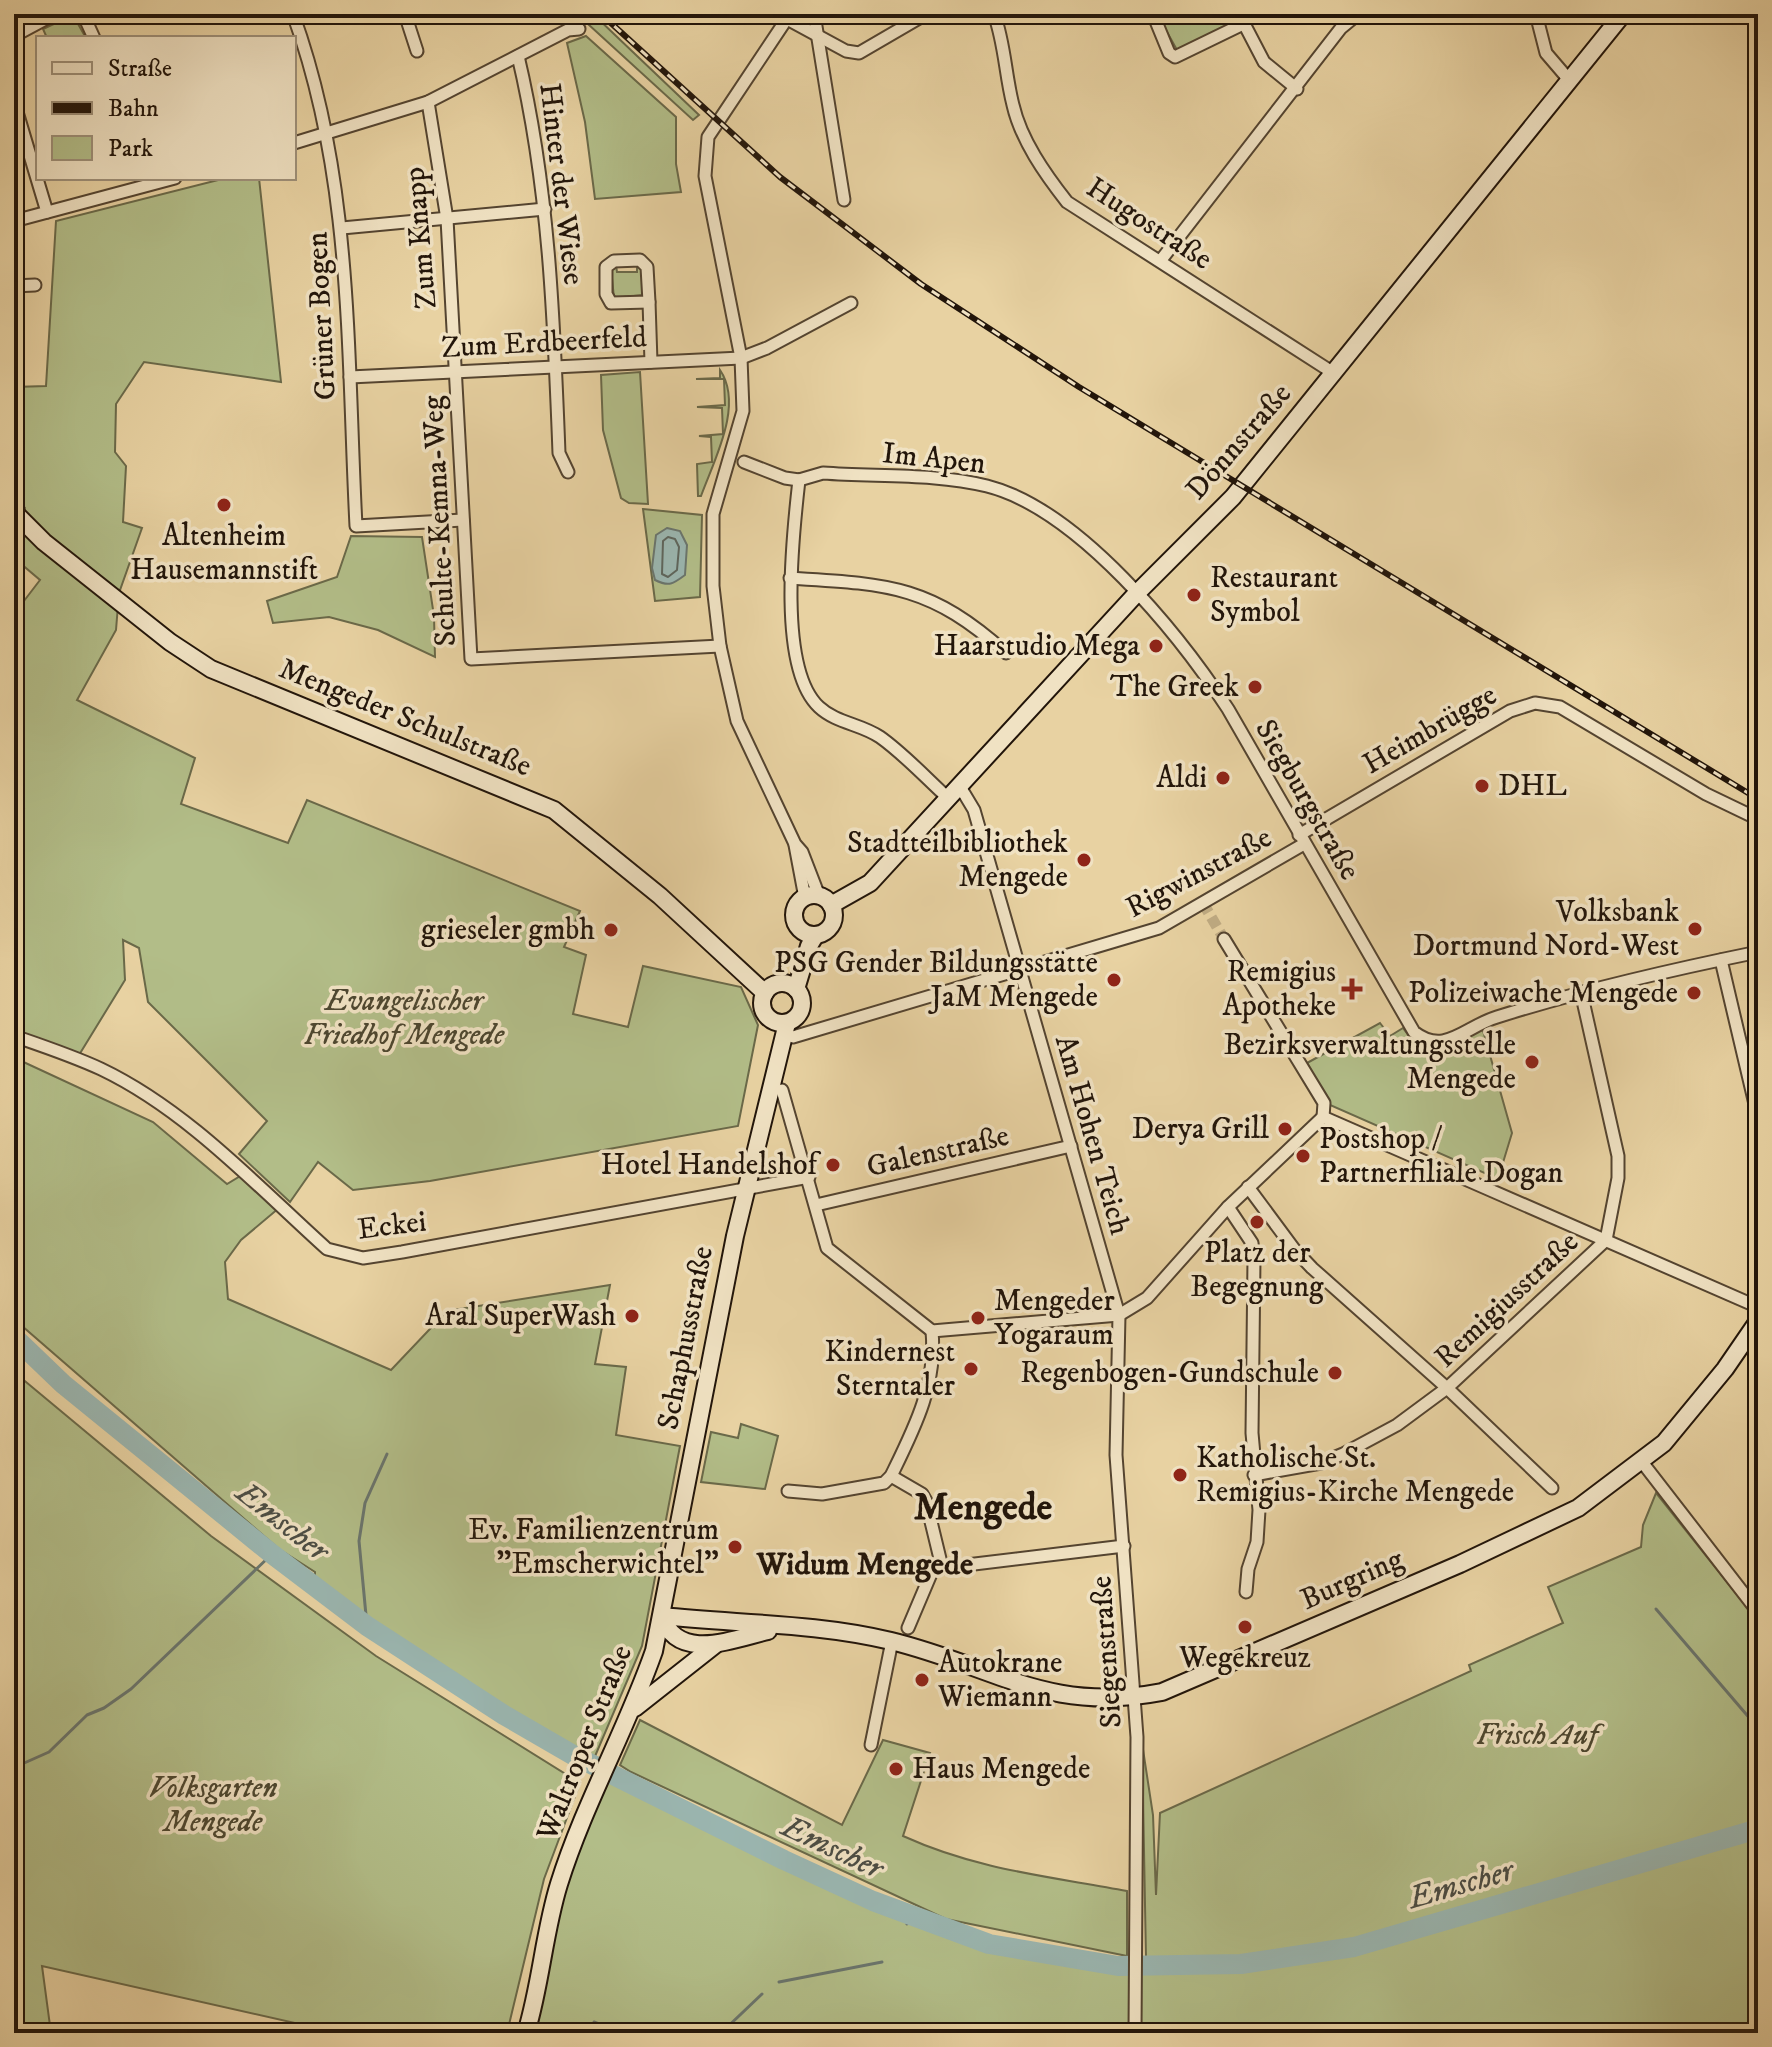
<svg xmlns="http://www.w3.org/2000/svg" width="1772" height="2047" font-family="'IM FELL DW Pica',serif">
	<style>
		.green { fill: #b2bd88; stroke: #6a6949; stroke-width: 2 }
		.water { fill: #9ab5af; stroke: #6a756d; stroke-width: 2 }
		.lines { fill: none; stroke-linecap: round; stroke-linejoin: round }
		.shore { stroke: #5e655c; stroke-width: 2 }
		.stream { stroke: #6a756d; stroke-width: 3 }
		.river { stroke: #9ab5af; stroke-width: 20 }
		.street-tunnel { stroke: #c0ac84; stroke-width: 11; stroke-dasharray: 11 5.5; stroke-linecap: butt }
		.street-casing { stroke: #544430; stroke-width: 15 }
		.secondary-casing { stroke: #22150a; stroke-width: 20 }
		.street { stroke: #f0e2c3; stroke-width: 11 }
		.secondary { stroke: #f0e2c3; stroke-width: 16 }
		.rail-casing { stroke: #22150a; stroke-width: 6 }
		.rail { stroke: #f0e2c3; stroke-width: 3; stroke-dasharray: 9; stroke-linecap: butt }
		.poi-dot { fill: #8f2418; stroke: #f0e2c3; stroke-width: 3 }
		.labels { text-anchor: middle; dominant-baseline: central; stroke-width: 7; stroke-linejoin: round; paint-order: stroke }
		.street-label { font-size: 30px; fill: #22150a; stroke: #f0e2c3 }
		.poi-label { font-size: 30px; fill: #22150a; stroke: #f0e2c3; text-anchor: end }
		.park-label { font-size: 30px; font-style: italic; fill: #4d4730; stroke: #f0e2c3 }
		.water-label { font-size: 32px; font-style: italic; fill: #4c4d44; stroke: #f0e2c3 }
		.neighbourhood-label { font-size: 32px; font-weight: bold; fill: #22150a; stroke: #f0e2c3 }
		.district-label { font-size: 38px; font-weight: bold; fill: #22150a; stroke: #f0e2c3 }
	</style>
	<rect width="100%" height="100%" fill="#e8d2a2"/>
	<filter id="stains"><feTurbulence type="fractalNoise" baseFrequency=".0025" numOctaves="4"/><feColorMatrix values="0 0 0 0 .2 0 0 0 0 .09 0 0 0 0 .02 0 0 0 .5 -.17"/></filter>
	<radialGradient id="worn" r=".72"><stop offset=".6" stop-color="#630" stop-opacity="0"/><stop offset="1" stop-color="#630" stop-opacity=".3"/></radialGradient>
	<g class="green">
		<polygon points="577,14 593,14 699,115 693,120"/>
		<polygon points="1157,14 1230,14 1233,23 1177,50"/>
		<polygon points="73,15 86,38 47,38 43,29"/>
		<polygon points="586,36 676,117 676,164 681,192 595,199 585,122 567,43"/>
		<polygon points="226,178 259,178 281,382 144,362 116,404 115,452 126,466 123,522 142,528 119,593 116,630 77,700 195,758 181,804 288,843 307,800 580,911 564,947 586,955 573,1014 628,1027 643,966 741,987 758,1025 738,1126 430,1181 353,1190 318,1162 290,1202 239,1154 267,1121 148,1002 139,948 123,940 125,980 79,1055 14,1030 14,830 24,809 14,798 14,614 40,580 20,563 25,508 14,497 14,387 46,386 56,221"/>
		<polygon points="637,264 643,270 643,295 614,298 611,268 616,265 617,272 637,272"/>
		<path d="M720,370c24,35 -6,90 -19,126h-3l-1,-32 15,-2 -1,-25 -12,-1 24,-2 -1,-26 -25,-1 28,-2 -1,-26h-28l24,-1z"/>
		<polygon points="640,372 648,504 629,503 621,498 603,430 601,375"/>
		<polygon points="643,509 702,515 700,597 655,601"/>
		<polygon points="351,536 422,537 434,616 435,657 378,630 329,617 273,623 267,601 337,577"/>
		<polygon points="1380,1023 1390,1036 1403,1028 1414,1043 1432,1050 1482,1027 1512,1133 1498,1179 1330,1105 1307,1063"/>
		<polygon points="17,1059 153,1122 227,1184 242,1175 279,1208 241,1240 225,1262 228,1299 391,1370 447,1311 610,1285 595,1364 626,1367 616,1435 680,1446 642,1646 593,1761 381,1630 315,1582 315,1572 279,1549 14,1319 14,1063"/>
		<polygon points="14,1372 211,1536 376,1656 580,1783 544,1879 507,2033 339,2033 42,1966 51,2033 14,2033"/>
		<polygon points="741,1424 778,1436 765,1489 701,1482 711,1432 738,1438"/>
		<path d="M1656,1493l102,128v412h-615l-1,-8 -16,1 -1,7h-599l26,-122 53,-141c123,62 248,135 382,173 100,29 205,29 307,13l-148,2 -4,-215 11,72 3,80 4,-82 311,-142 -2,-6 94,-42 -15,-36 93,-40 2,-22z"/>
		<path d="M640,1720l202,105 41,-85 47,13 -27,83c75,34 144,40 224,55v65l-181,-37 -315,-147 -11,-7z"/>
	</g>
	<path class="water" d="M667,528l13,3 7,14 -2,30c-12,9 -16,12 -30,5l-3,-12 4,-33z"/>
	<g class="lines">
		<polygon class="shore" points="668,537 675,539 679,547 677,570 668,577 662,574 663,541"/>
		<g class="stream">
			<polyline points="1656,1609 1758,1728"/>
			<polyline points="367,1626 359,1541 365,1503 387,1454"/>
			<polyline points="14,1774 22,1764 49,1752 87,1715 104,1708 131,1689 272,1554"/>
			<polyline points="907,1924 912,1917"/>
			<polyline points="779,1982 882,1962"/>
			<polyline points="594,2022 621,2033"/>
			<polyline points="721,2033 762,1994"/>
		</g>
		<polyline class="river" points="14,1337 63,1384 272,1554 367,1626 504,1715 573,1755 784,1860 873,1901 989,1944 1118,1966 1241,1964 1354,1947 1758,1829"/>
		<polyline class="street-tunnel" points="1203,903 1224,939"/>
		<g class="street-casing">
			<g id="street">
				<polyline points="83,14 94,38"/>
				<path d="M293,14c60,165 54,339 63,512l107,-6"/>
				<polyline points="405,14 417,51"/>
				<polyline points="790,14 708,137 705,176 741,358 743,411 713,514 713,586 720,646 737,721 795,844 802,852 819,896"/>
				<polyline points="814,14 844,200"/>
				<path d="M994,14c11,30 11,60 19,91 8,35 32,69 54,97l268,172"/>
				<polyline points="1153,14 1169,53 1175,57 1243,24"/>
				<polyline points="1239,14 1264,62 1297,89"/>
				<polyline points="1536,14 1546,53 1570,81"/>
				<polyline points="787,19 846,51 859,53 926,14"/>
				<polyline points="14,36 55,14"/>
				<path d="M518,56c31,130 36,264 41,397l9,19"/>
				<polyline points="14,102 47,212"/>
				<polyline points="428,102 447,219 471,659 720,646"/>
				<polyline points="294,143 428,102 568,30 579,29"/>
				<polyline points="14,221 175,178"/>
				<polyline points="342,228 545,209"/>
				<polygon points="640,260 647,267 649,302 611,303 606,294 606,267 614,261"/>
				<polyline points="1161,260 1341,28 1358,14"/>
				<polyline points="14,286 35,285"/>
				<polyline points="649,302 651,362"/>
				<polyline points="350,377 741,358 767,348 851,303"/>
				<path d="M744,462l41,16 14,2 24,-7c54,4 112,0 164,13 91,23 192,148 241,223l186,323c31,24 50,-5 83,-15 85,-27 173,-47 261,-65"/>
				<path d="M799,480c-6,53 -22,188 20,227 17,16 42,17 61,30 24,17 46,41 68,61"/>
				<path d="M790,578c99,6 140,7 216,75"/>
				<polyline points="959,785 974,810 1119,1315 1116,1455 1137,1737 1135,2033"/>
				<polyline points="1299,835 1510,711 1535,703 1560,707 1706,794 1758,819"/>
				<polyline points="795,845 805,898"/>
				<polyline points="1224,939 1324,1103 1323,1117"/>
				<polyline points="1721,960 1758,1117"/>
				<path d="M14,1036c29,10 59,20 87,33 86,41 156,117 226,180l36,9 39,-6 407,-75"/>
				<polyline points="793,1037 1159,928 1304,844"/>
				<polyline points="782,1090 827,1248 932,1331 1119,1315 1147,1298 1228,1207 1323,1117"/>
				<polyline points="1323,1117 1758,1307"/>
				<polyline points="1248,1187 1294,1249 1312,1268 1447,1388 1552,1488"/>
				<polyline points="816,1205 1071,1146"/>
				<polyline points="1228,1207 1252,1243 1254,1259 1252,1433 1259,1510 1257,1542 1248,1569 1246,1592"/>
				<polyline points="1642,1462 1758,1612"/>
				<polyline points="1254,1475 1321,1463 1343,1454 1397,1425 1447,1388 1606,1240 1618,1178 1618,1156 1581,992"/>
				<polyline points="891,1476 922,1494 926,1501 942,1567"/>
				<path d="M788,1491l34,3 62,-11 7,-7c23,-47 46,-91 41,-145"/>
				<polyline points="908,1628 933,1569 1124,1546"/>
				<polyline points="871,1745 892,1641"/>
			</g>
		</g>
		<g class="secondary-casing">
			<g id="secondary">
				<polyline points="14,512 44,542 170,642 211,669 554,810 660,896 765,993"/>
				<circle cx="814" cy="915" r="20"/>
				<polyline points="831,905 870,883 1136,594 1233,497 1623,14"/>
				<circle cx="782" cy="1003" r="20"/>
				<polyline points="796,989 809,946 815,936"/>
				<path d="M662,1616c75,8 155,7 229,25 103,25 157,73 271,51l298,-128 118,-56 86,-65 61,-74 33,-48"/>
				<path d="M662,1616c15,47 71,23 106,15"/>
				<polyline points="635,1708 715,1645"/>
				<path d="M526,2033c15,-49 18,-101 33,-149 25,-80 67,-153 95,-233l81,-415 52,-213"/>
			</g>
		</g>
		<use href="#street" class="street"/>
		<use href="#secondary" class="secondary"/>
		<g class="rail-casing">
			<polyline id="rail" points="601,14 780,177 921,284 1079,387 1758,799"/>
		</g>
		<use href="#rail" class="rail"/>
	</g>
	<g class="poi-dot">
		<circle cx="224" cy="505" r="8"/>
		<circle cx="1194" cy="595" r="8"/>
		<circle cx="1156" cy="646" r="8"/>
		<circle cx="1255" cy="687" r="8"/>
		<circle cx="1223" cy="778" r="8"/>
		<circle cx="1482" cy="786" r="8"/>
		<circle cx="1084" cy="860" r="8"/>
		<circle cx="1695" cy="929" r="8"/>
		<circle cx="611" cy="930" r="8"/>
		<circle cx="1114" cy="980" r="8"/>
		<path d="M1348 977h8v8h8v8h-8v8h-8v-8h-8v-8h8z"/>
		<circle cx="1694" cy="993" r="8"/>
		<circle cx="1532" cy="1062" r="8"/>
		<circle cx="1285" cy="1129" r="8"/>
		<circle cx="1303" cy="1156" r="8"/>
		<circle cx="833" cy="1165" r="8"/>
		<circle cx="1257" cy="1222" r="8"/>
		<circle cx="632" cy="1316" r="8"/>
		<circle cx="978" cy="1318" r="8"/>
		<circle cx="971" cy="1369" r="8"/>
		<circle cx="1335" cy="1373" r="8"/>
		<circle cx="1180" cy="1475" r="8"/>
		<circle cx="735" cy="1547" r="8"/>
		<circle cx="1245" cy="1627" r="8"/>
		<circle cx="922" cy="1680" r="8"/>
		<circle cx="896" cy="1769" r="8"/>
	</g>
	<g class="labels">
		<g class="street-label">
			<text transform="translate(561 184) rotate(83)">Hinter der Wiese</text>
			<text transform="translate(1149 224) rotate(33)">Hugostraße</text>
			<text transform="translate(421 238) rotate(-95)">Zum Knapp</text>
			<text transform="translate(322 316) rotate(-93)">Grüner Bogen</text>
			<text transform="translate(544 343) rotate(-3)">Zum Erdbeerfeld</text>
			<text transform="translate(1239 442) rotate(-49)">Dönnstraße</text>
			<text transform="translate(934 459) rotate(6)">Im Apen</text>
			<text transform="translate(440 521) rotate(-93)">Schulte-Kemna-Weg</text>
			<text transform="translate(405 718) rotate(22)">Mengeder Schulstraße</text>
			<text transform="translate(1430 730) rotate(-30)">Heimbrügge</text>
			<text transform="translate(1307 800) rotate(60)">Siegburgstraße</text>
			<text transform="translate(1199 873) rotate(-28)">Rigwinstraße</text>
			<text transform="translate(1092 1135) rotate(74)">Am Hohen Teich</text>
			<text transform="translate(938 1152) rotate(-13)">Galenstraße</text>
			<text transform="translate(392 1226) rotate(-7)">Eckei</text>
			<text transform="translate(1507 1300) rotate(-43)">Remigiusstraße</text>
			<text transform="translate(686 1338) rotate(-79)">Schaphusstraße</text>
			<text transform="translate(1352 1580) rotate(-24)">Burgring</text>
			<text transform="translate(1107 1652) rotate(-94)">Siegenstraße</text>
			<text transform="translate(585 1743) rotate(-68)">Waltroper Straße</text>
		</g>
		<g class="poi-label">
			<text x="224" y="536" text-anchor="middle">Altenheim<tspan x="224" dy="34">Hausemannstift</tspan></text>
			<text x="1210" y="578" text-anchor="start">Restaurant<tspan x="1210" dy="34">Symbol</tspan></text>
			<text x="1140" y="646">Haarstudio Mega</text>
			<text x="1239" y="687">The Greek</text>
			<text x="1207" y="778">Aldi</text>
			<text x="1498" y="786" text-anchor="start">DHL</text>
			<text x="1068" y="843">Stadtteilbibliothek<tspan x="1068" dy="34">Mengede</tspan></text>
			<text x="1679" y="912">Volksbank<tspan x="1679" dy="34">Dortmund Nord-West</tspan></text>
			<text x="595" y="930">grieseler gmbh</text>
			<text x="1098" y="963">PSG Gender Bildungsstätte<tspan x="1098" dy="34">JaM Mengede</tspan></text>
			<text x="1336" y="972">Remigius<tspan x="1336" dy="34">Apotheke</tspan></text>
			<text x="1678" y="993">Polizeiwache Mengede</text>
			<text x="1516" y="1045">Bezirksverwaltungsstelle<tspan x="1516" dy="34">Mengede</tspan></text>
			<text x="1269" y="1129">Derya Grill</text>
			<text x="1319" y="1139" text-anchor="start">Postshop /<tspan x="1319" dy="34">Partnerfiliale Dogan</tspan></text>
			<text x="817" y="1165">Hotel Handelshof</text>
			<text x="1257" y="1253" text-anchor="middle">Platz der<tspan x="1257" dy="34">Begegnung</tspan></text>
			<text x="994" y="1301" text-anchor="start">Mengeder<tspan x="994" dy="34">Yogaraum</tspan></text>
			<text x="616" y="1316">Aral SuperWash</text>
			<text x="955" y="1352">Kindernest<tspan x="955" dy="34">Sterntaler</tspan></text>
			<text x="1319" y="1373">Regenbogen-Gundschule</text>
			<text x="1196" y="1458" text-anchor="start">Katholische St.<tspan x="1196" dy="34">Remigius-Kirche Mengede</tspan></text>
			<text x="719" y="1530">Ev. Familienzentrum<tspan x="719" dy="34">"Emscherwichtel"</tspan></text>
			<text x="1245" y="1658" text-anchor="middle">Wegekreuz</text>
			<text x="938" y="1663" text-anchor="start">Autokrane<tspan x="938" dy="34">Wiemann</tspan></text>
			<text x="912" y="1769" text-anchor="start">Haus Mengede</text>
		</g>
		<g class="park-label">
			<text x="404" y="1001">Evangelischer<tspan x="404" dy="34">Friedhof Mengede</tspan></text>
			<text x="1537" y="1735">Frisch Auf</text>
			<text x="213" y="1788">Volksgarten<tspan x="213" dy="34">Mengede</tspan></text>
		</g>
		<g class="water-label">
			<text transform="translate(282 1522) rotate(38)">Emscher</text>
			<text transform="translate(832 1848) rotate(25)">Emscher</text>
			<text transform="translate(1461 1885) rotate(-16)">Emscher</text>
		</g>
		<g class="neighbourhood-label">
			<text x="865" y="1565">Widum Mengede</text>
		</g>
		<g class="district-label">
			<text x="983" y="1508">Mengede</text>
		</g>
	</g>
	<rect width="1772" height="2047" fill="none" stroke="#e8d2a2" stroke-width="48"/>
	<rect x="16" y="16" width="1740" height="2015" fill="none" stroke="#22150a" stroke-width="4"/>
	<rect x="24" y="24" width="1724" height="1999" fill="none" stroke="#22150a" stroke-width="2"/>
	<rect x="36" y="36" width="260" height="144" fill="#f0e2c3" stroke="#9e9079" stroke-width="2"/>
	<rect x="52" y="62" width="40" height="12" fill="#f0e2c3" stroke="#9e9079" stroke-width="2"/>
	<text x="108" y="76" font-size="24" fill="#22150a">Straße</text>
	<rect x="52" y="102" width="40" height="12" fill="#22150a" stroke="#9e9079" stroke-width="2"/>
	<text x="108" y="116" font-size="24" fill="#22150a">Bahn</text>
	<rect x="52" y="136" width="40" height="24" fill="#b2bd88" stroke="#9e9079" stroke-width="2"/>
	<text x="108" y="156" font-size="24" fill="#22150a">Park</text>
	<rect width="100%" height="100%" filter="url(#stains)"/>
	<rect width="100%" height="100%" fill="url(#worn)"/>
</svg>
